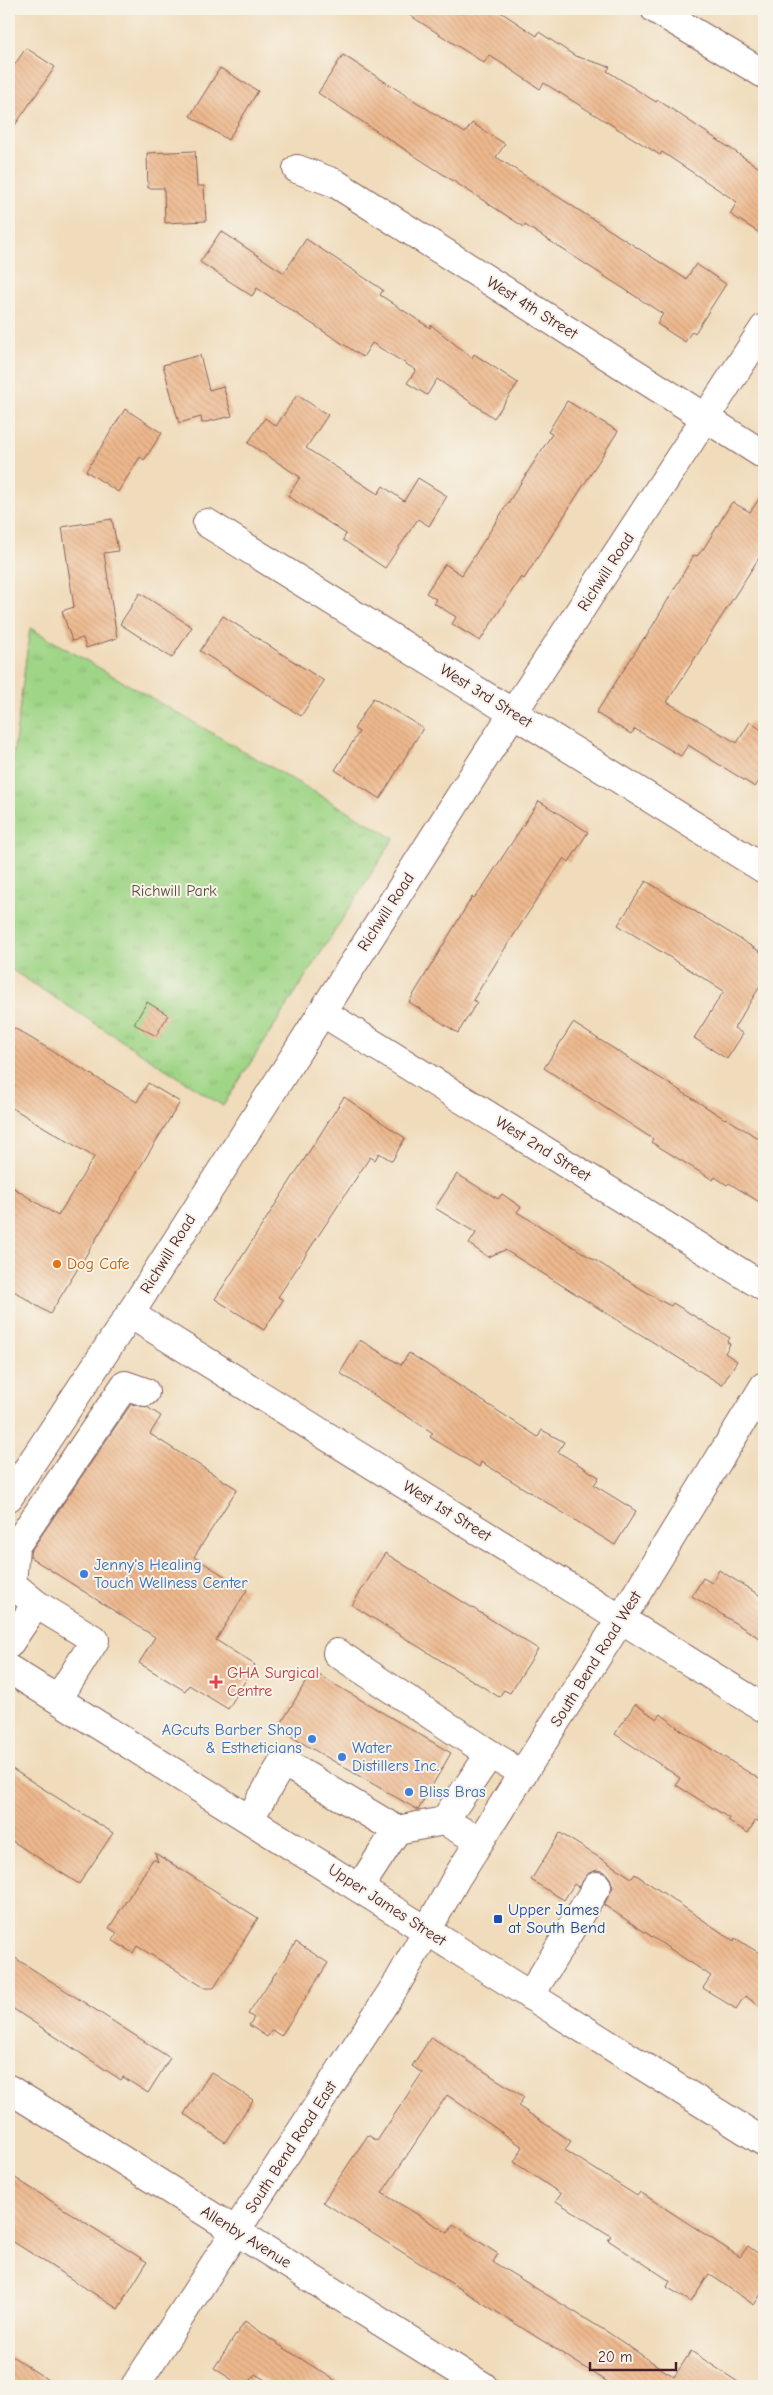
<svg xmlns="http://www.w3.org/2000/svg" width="773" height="2395" font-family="'Comic Neue',sans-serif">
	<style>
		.park { fill: url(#park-tufts); stroke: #747a58 }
		.building { fill: url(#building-back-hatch) }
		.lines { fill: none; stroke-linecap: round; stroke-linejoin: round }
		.minor-casing { stroke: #84615d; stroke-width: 30 }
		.major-casing { stroke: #84615d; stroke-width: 30 }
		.minor { stroke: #fff; stroke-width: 28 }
		.major { stroke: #fff; stroke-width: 28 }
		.food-dot { fill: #e8710a; stroke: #f7f3e8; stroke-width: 2 }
		.shop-dot { fill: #3f7fe0; stroke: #f7f3e8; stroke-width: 2 }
		.health-dot { fill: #e0444e; stroke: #f7f3e8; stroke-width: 2 }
		.transit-dot { fill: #1a4fb4; stroke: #f7f3e8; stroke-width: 2 }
		.labels { text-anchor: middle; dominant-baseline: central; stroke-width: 4; stroke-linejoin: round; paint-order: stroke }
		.street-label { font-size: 16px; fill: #4a1f2b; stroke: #f7f3e8 }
		.park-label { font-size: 16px; fill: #5f4c42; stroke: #f7f3e8 }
		.food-label { font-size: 16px; fill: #c56008; stroke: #f7f3e8; text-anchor: start }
		.shop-label { font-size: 16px; fill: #366cbe; stroke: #f7f3e8; text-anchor: start }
		.health-label { font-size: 16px; fill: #be3a42; stroke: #f7f3e8; text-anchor: start }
		.transit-label { font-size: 16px; fill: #164399; stroke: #f7f3e8; text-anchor: start }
	</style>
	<defs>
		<pattern id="park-tufts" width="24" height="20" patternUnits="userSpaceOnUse" patternTransform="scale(1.25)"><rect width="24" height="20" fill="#9fd586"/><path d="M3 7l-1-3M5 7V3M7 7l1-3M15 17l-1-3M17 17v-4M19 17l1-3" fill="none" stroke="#8ab674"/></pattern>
		<pattern id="building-back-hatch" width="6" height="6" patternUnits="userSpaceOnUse" patternTransform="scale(1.25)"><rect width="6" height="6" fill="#edb88d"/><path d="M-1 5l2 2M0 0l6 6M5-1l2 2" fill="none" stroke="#cd9e7a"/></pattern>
	</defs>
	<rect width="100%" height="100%" fill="#f7f3e8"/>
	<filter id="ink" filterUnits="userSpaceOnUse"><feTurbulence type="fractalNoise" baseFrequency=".02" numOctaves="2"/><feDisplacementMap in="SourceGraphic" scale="10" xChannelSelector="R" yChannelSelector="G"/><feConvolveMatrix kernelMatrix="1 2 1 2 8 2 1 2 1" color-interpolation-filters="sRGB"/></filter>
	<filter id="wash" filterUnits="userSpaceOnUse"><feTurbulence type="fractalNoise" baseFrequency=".0096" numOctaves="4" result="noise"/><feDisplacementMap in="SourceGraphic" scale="20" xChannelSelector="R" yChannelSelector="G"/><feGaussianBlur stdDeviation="1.12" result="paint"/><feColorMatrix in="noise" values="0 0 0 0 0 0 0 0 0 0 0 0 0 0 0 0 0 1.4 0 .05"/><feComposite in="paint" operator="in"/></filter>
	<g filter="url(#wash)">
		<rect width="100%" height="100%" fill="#f0dcbb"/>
		<polygon class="park" points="30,628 394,838 223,1106 9,968 9,789"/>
		<g id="blocks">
			<g class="building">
				<polygon points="400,9 496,9 537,36 539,32 575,56 610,67 607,71 656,102 658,100 764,171 764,236 730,214 737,202 662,152 660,155 544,83 540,89 489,55 484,63"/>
				<polygon points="26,48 55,67 9,134 9,73"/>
				<polygon points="343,55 465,133 472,123 505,144 496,157 686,279 696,264 726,284 695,333 692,331 685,342 657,324 663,314 525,225 524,227 318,93"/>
				<polygon points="220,68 258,91 228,140 190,116"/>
				<polygon points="195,151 197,186 204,186 206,221 165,223 164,188 148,188 147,153"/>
				<polygon points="221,231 284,273 306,239 383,290 380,295 430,328 431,325 472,358 474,354 518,383 494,418 437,379 427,395 407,383 416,370 372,343 363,357 257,288 252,296 200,262"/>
				<polygon points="200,355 209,390 223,386 232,416 202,423 201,417 179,423 163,365"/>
				<polygon points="297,395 328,415 306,448 378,494 383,486 404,501 418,478 447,496 429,526 418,519 385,568 343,540 346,534 288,496 300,477 248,443 265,418 276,426"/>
				<polygon points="567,401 618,431 524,579 521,577 480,641 452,624 456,617 434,603 436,599 426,593 445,564 462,575 552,434 548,432"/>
				<polygon points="125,409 162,433 144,460 140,457 118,492 86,471"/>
				<polygon points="764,492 764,550 667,702 737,743 750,722 764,732 764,773 755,787 688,745 681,756 635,729 631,734 596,713 644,638 645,639 694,555 697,556 704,548 732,502 750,512"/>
				<polygon points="112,519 118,551 104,553 117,638 86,648 83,638 72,641 62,611 74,607 62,527"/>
				<polygon points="140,593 192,627 172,658 120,624"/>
				<polygon points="223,616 324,681 301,716 200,651"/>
				<polygon points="373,698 423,728 380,799 335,770 359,732 354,729"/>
				<polygon points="539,801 588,832 569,862 564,858 504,950 473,1000 477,1002 458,1033 409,1002 472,897 474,898 481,890"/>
				<polygon points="646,881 764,954 764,980 734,1028 743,1034 727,1059 694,1038 724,991 618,925"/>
				<polygon points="147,1002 168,1015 156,1036 134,1024"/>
				<polygon points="573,1023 725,1119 726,1118 764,1142 764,1205 729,1183 727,1185 715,1177 713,1180 651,1142 653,1139 544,1068"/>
				<polygon points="9,1025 137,1102 148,1083 180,1102 50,1314 9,1288 9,1185 58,1216 94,1157 9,1106"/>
				<polygon points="344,1097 405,1138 392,1161 379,1153 375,1160 370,1157 278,1297 283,1300 264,1330 215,1299"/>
				<polygon points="457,1174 498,1199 502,1194 521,1207 517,1212 661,1301 671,1306 673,1303 730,1338 727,1342 730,1344 725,1353 737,1361 722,1385 505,1250 488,1257 469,1244 476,1233 435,1208"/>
				<polygon points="360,1340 401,1365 409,1353 538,1437 542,1430 564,1442 558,1452 599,1477 594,1485 636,1511 615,1545 491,1468 481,1462 479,1467 430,1437 433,1433 340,1373"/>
				<polygon points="131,1404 147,1407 161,1416 150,1434 237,1489 194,1557 247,1590 216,1640 255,1665 228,1709 189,1685 185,1691 139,1663 155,1637 30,1557 30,1552"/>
				<polygon points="385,1553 538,1649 510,1693 504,1690 499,1697 352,1605"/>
				<polygon points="719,1570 764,1598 764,1641 692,1596 703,1578 712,1583"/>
				<polygon points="312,1671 451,1753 418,1810 278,1729"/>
				<polygon points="635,1704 657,1719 661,1714 681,1730 764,1782 764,1825 756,1820 748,1833 728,1820 729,1818 676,1785 680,1778 615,1734"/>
				<polygon points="9,1767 113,1833 79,1884 9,1839"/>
				<polygon points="560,1833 632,1878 635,1874 734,1941 735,1938 764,1956 764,2009 745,1996 736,2009 703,1988 711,1976 604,1905 613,1887 610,1878 605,1872 597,1870 589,1873 578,1887 574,1884 564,1900 531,1880"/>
				<polygon points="155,1853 258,1918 214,1988 205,1988 137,1946 133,1953 112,1940 117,1933 109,1928 153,1859 158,1862"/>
				<polygon points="296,1942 328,1963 281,2036 272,2030 267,2037 249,2025 254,2018 248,2014"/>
				<polygon points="9,1954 170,2058 148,2093 123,2077 121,2080 9,2006"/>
				<polygon points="431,2037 524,2097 518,2106 571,2141 565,2150 637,2196 640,2192 740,2257 748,2246 764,2258 764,2289 754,2305 709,2274 691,2302 667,2287 670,2281 608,2240 611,2236 556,2201 561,2194 514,2162 523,2147 447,2095 382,2193 448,2233 453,2224 498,2254 493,2262 609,2333 674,2377 691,2351 744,2386 614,2386 323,2202 368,2135 377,2141 422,2073 412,2066"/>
				<polygon points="211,2072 253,2100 225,2142 184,2114"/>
				<polygon points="9,2174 147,2262 118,2309 9,2239"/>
				<polygon points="245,2321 276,2343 344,2386 275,2386 255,2374 247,2386 242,2386 214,2368"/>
				<polygon points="9,2354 57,2386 9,2386"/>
			</g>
		</g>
	</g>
	<g filter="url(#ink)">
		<use href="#blocks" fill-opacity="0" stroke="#84615d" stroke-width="1"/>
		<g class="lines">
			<g class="minor-casing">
				<g id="minor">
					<polyline points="297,169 335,183 764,455"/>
					<polyline points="207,523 764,869"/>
					<polyline points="322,1012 764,1287"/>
					<polyline points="130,1314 764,1708"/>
					<polyline points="9,1497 130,1314 513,713 764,328"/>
					<polyline points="36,1604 12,1584 15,1547 125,1385 145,1392"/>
					<polyline points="9,1644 36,1604 95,1640 58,1699"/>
					<polyline points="337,1653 490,1754"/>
					<polyline points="250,1818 283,1762 397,1830 360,1887"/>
					<polyline points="397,1830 444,1821"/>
					<polyline points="480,1841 444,1821 490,1754 505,1763"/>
					<polyline points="530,1996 597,1886"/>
					<polyline points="9,2089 483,2386"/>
					<polyline points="135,2386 398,1982 457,1877 621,1619 764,1386"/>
				</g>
			</g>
			<g class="major-casing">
				<g id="major">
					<polyline points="655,9 764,74"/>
					<polyline points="9,1669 764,2142"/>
				</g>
			</g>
			<use href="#minor" class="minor"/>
			<use href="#major" class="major"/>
		</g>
	</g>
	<circle class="food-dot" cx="57" cy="1264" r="5"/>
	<g class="shop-dot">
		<circle cx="84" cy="1574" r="5"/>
		<circle cx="312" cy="1739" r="5"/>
		<circle cx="342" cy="1757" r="5"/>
		<circle cx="409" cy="1792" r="5"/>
	</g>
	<path class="health-dot" d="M213.5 1674.5h5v5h5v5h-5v5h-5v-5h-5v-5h5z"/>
	<rect class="transit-dot" x="493" y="1914" width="10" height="10" rx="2.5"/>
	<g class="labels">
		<g class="street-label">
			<text transform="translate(532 308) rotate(32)">West 4th Street</text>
			<text transform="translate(606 572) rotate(-57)">Richwill Road</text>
			<text transform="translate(486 696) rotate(32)">West 3rd Street</text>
			<text transform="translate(386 912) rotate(-57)">Richwill Road</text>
			<text transform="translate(543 1149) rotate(32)">West 2nd Street</text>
			<text transform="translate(168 1254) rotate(-58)">Richwill Road</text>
			<text transform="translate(447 1511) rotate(32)">West 1st Street</text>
			<text transform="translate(596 1659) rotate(-58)">South Bend Road West</text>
			<text transform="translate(387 1905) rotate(33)">Upper James Street</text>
			<text transform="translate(291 2147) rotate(-57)">South Bend Road East</text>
			<text transform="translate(246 2237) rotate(32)">Allenby Avenue</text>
		</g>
		<g class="park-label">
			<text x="174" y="891">Richwill Park</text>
		</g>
		<g class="food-label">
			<text x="67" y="1264">Dog Cafe</text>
		</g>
		<g class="shop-label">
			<text x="94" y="1565">Jenny's Healing<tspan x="94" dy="18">Touch Wellness Center</tspan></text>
			<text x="302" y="1730" text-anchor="end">AGcuts Barber Shop<tspan x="302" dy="18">&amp; Estheticians</tspan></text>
			<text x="352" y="1748">Water<tspan x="352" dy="18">Distillers Inc.</tspan></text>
			<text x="419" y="1792">Bliss Bras</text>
		</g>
		<g class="health-label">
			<text x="227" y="1673">GHA Surgical<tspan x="227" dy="18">Centre</tspan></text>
		</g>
		<g class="transit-label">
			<text x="508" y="1910">Upper James<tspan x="508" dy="18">at South Bend</tspan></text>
		</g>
	</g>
	<rect width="773" height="2395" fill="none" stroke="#f7f3e8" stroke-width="30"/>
	<path d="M590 2362v8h86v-8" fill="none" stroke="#4a1f2b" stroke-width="2.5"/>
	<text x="598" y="2362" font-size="15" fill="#4a1f2b" stroke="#f7f3e8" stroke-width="4" paint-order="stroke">20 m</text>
</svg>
